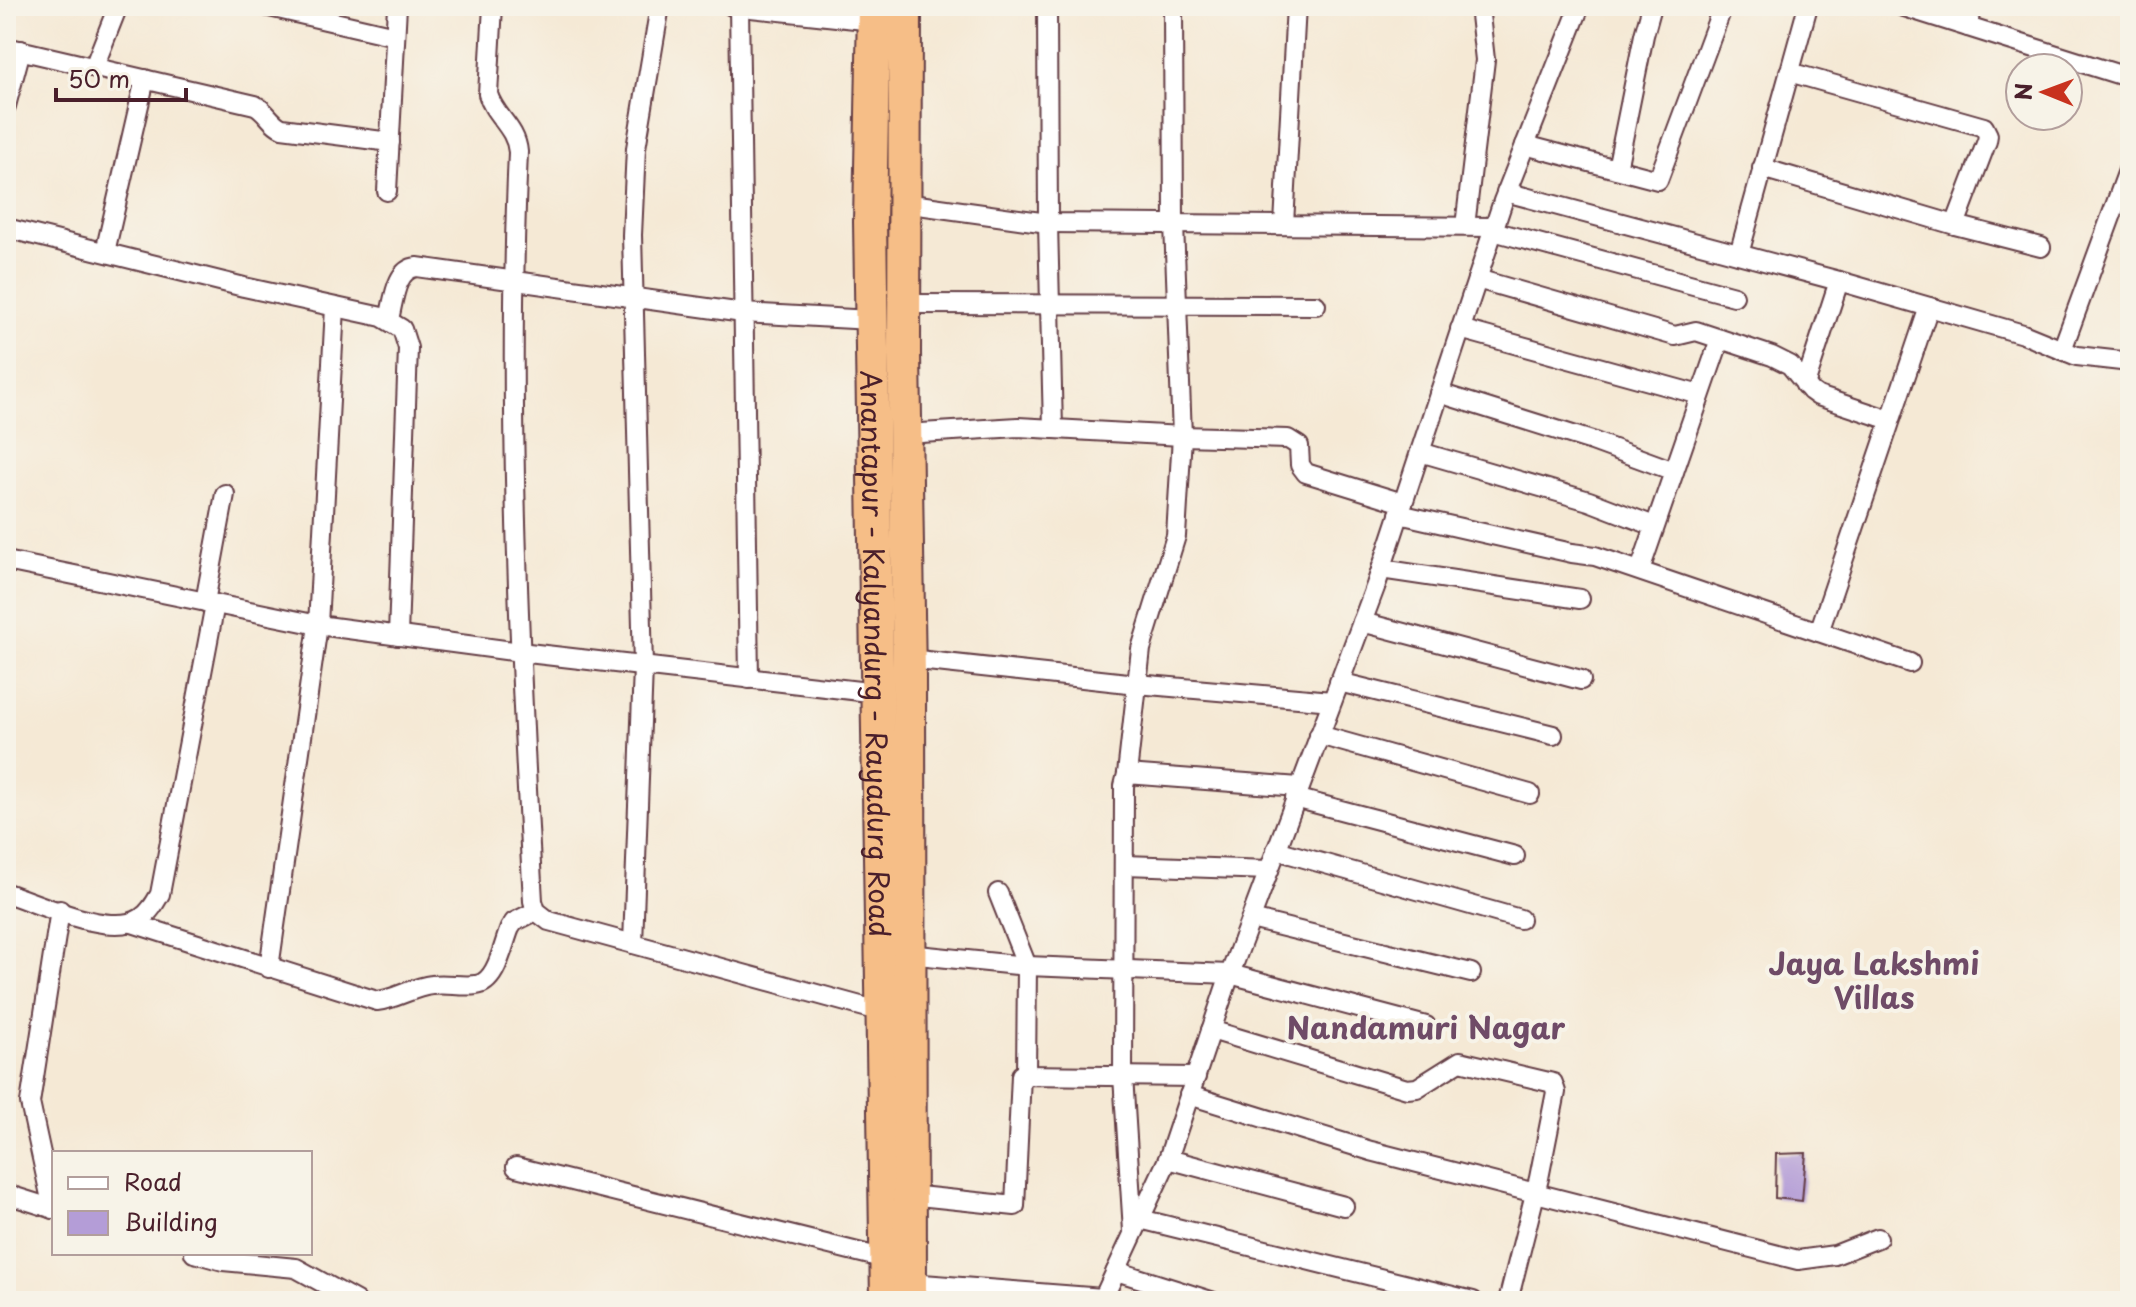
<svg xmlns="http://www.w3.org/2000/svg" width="2136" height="1307" font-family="'Playpen Sans',sans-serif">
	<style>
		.building { fill: #b49dd7 }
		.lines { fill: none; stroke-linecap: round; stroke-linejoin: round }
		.street-casing { stroke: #643d44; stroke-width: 22 }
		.highway-casing { stroke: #643d44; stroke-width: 36 }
		.street { stroke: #fff; stroke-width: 18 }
		.highway { stroke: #f6be87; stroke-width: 32 }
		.labels { text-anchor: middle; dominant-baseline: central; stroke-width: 8; stroke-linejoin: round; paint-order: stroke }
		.street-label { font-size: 28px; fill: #4a1f2b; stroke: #f7f3e8 }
		.neighbourhood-label { font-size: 30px; font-weight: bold; fill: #6f4b67; stroke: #f7f3e8 }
	</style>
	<rect width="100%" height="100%" fill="#f7f3e8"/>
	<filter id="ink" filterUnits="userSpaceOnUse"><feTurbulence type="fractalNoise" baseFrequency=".0125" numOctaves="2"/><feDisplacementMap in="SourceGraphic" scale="16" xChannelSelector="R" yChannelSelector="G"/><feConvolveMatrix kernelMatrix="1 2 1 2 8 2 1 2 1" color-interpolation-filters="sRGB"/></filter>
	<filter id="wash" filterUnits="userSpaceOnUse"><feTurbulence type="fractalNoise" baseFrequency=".006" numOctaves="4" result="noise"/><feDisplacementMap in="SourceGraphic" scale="32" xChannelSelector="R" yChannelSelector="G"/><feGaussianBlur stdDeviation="1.8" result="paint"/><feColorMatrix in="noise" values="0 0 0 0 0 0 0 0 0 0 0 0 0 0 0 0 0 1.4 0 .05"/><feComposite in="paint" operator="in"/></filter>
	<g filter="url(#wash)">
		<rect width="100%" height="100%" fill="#f5e9d5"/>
		<g id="blocks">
			<polygon class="building" points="1806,1153 1802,1201 1775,1198 1776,1154"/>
		</g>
	</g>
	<g filter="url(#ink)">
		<use href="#blocks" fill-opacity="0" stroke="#643d44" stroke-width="2"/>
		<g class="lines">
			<g class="street-casing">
				<g id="street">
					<polyline points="265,6 395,36"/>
					<path d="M493,6l-5,88c6,22 28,33 30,58 -11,249 1,500 15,749l3,10 13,10 341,93"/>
					<polyline points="732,6 874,21"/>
					<polyline points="739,6 749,679"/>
					<polyline points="1047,6 1048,223 1053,429"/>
					<polyline points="1901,6 2130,78"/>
					<polyline points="1968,27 1971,6"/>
					<path d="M6,47l249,58c12,6 15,18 27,23l108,14"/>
					<polyline points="94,67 118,6"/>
					<polyline points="1789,72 1984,127 1988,135 1987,141 1955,225"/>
					<polyline points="6,106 21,50"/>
					<polyline points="1525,145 1658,180 1723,6"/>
					<polyline points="1762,168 1955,225 2041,247"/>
					<polyline points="1617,169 1644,35 1652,6"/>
					<polyline points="387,191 397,6"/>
					<polyline points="1506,192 1839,281 2023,334 2077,356 2130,362"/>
					<polyline points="904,203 1048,223 1494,227"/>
					<polyline points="1284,224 1296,6"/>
					<polyline points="1465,226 1485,60 1479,6"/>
					<polyline points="6,228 244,287 382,317 402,329 408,348 398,636"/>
					<polyline points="1493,231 1734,296"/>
					<polyline points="105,252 145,79"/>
					<polyline points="1739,254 1808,6"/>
					<polyline points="1477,279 1675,336 1696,331 1772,356 1790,365 1811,391 1818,396 1890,420"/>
					<polyline points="904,304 1316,305"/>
					<path d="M389,319c5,-18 6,-50 28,-52l326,46 128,7"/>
					<polyline points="1460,329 1700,395"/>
					<polyline points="2062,350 2130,165"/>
					<polyline points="1805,385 1839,281"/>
					<polyline points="1439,393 1592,441 1674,471"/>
					<polyline points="905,434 1018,427 1182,436 1288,439 1299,446 1300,465 1306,473 1403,503"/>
					<polyline points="1420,452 1589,501 1654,526"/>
					<polyline points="1399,514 1572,553 1595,556 1910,663"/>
					<polyline points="6,561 318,625 528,653 877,693"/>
					<polyline points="1381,569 1580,599"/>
					<polyline points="1640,570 1720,339"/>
					<polyline points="205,602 225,494"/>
					<polyline points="1362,622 1581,680"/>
					<polyline points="1819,632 1929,307"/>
					<polyline points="909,659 1137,684 1332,701"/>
					<polyline points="1339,682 1553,735"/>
					<polyline points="1319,735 1530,794"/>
					<polyline points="1127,774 1141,649 1176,536 1182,436 1174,224 1173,6"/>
					<polyline points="1295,798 1515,856"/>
					<polyline points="1276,850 1520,919"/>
					<polyline points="1125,865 1269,870"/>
					<path d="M6,893c32,10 105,45 135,25 9,-6 14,-15 19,-24l55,-290"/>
					<polyline points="998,893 1027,966 1026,1075"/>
					<polyline points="1251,919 1471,973"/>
					<path d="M132,923l245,78c20,-2 35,-14 55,-16 14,-2 30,2 44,0 21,-2 27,-41 34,-57l4,-6 22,-11"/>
					<polyline points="633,944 643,667 632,235 636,148 660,6"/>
					<polyline points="908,954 1027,966 1230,974 1426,1026"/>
					<polyline points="269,968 318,625 335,307"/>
					<polyline points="1211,1030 1407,1089 1417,1088 1460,1061 1553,1083 1556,1092 1539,1178 1508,1301"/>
					<polyline points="1189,1095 1371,1151 1798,1260 1835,1255 1878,1238"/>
					<polyline points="1168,1159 1344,1206"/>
					<polyline points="516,1167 886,1259"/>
					<polyline points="6,1194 54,1209"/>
					<polyline points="909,1195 1015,1206 1021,1075 1196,1077"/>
					<polyline points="53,1209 30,1103 60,910"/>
					<polyline points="1140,1219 1473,1301"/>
					<polyline points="1133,1231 1123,1076 1124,786 1127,774 1299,787"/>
					<polyline points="194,1253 223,1261 296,1268 356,1301"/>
					<polyline points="1116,1271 1211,1301"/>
					<polyline points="910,1283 1103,1298"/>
					<polyline points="1102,1301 1168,1159 1230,974 1376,585 1503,201 1580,6"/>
				</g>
			</g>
			<g class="highway-casing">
				<g id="highway">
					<path id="s1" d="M874,6l-4,216 17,1079"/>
					<polyline points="905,6 904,353 909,677 910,1301"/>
				</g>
			</g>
			<use href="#street" class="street"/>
			<use href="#highway" class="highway"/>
		</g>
	</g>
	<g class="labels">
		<g class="street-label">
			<text stroke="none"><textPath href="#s1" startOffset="648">Anantapur - Kalyandurg - Rayadurg Road</textPath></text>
		</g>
		<g class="neighbourhood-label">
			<text x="1874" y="962">Jaya Lakshmi<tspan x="1874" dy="34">Villas</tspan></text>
			<text x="1426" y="1026">Nandamuri Nagar</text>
		</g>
	</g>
	<rect width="2136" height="1307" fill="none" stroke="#f7f3e8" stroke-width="32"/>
	<rect x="52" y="1151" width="260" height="104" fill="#f7f3e8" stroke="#b29e9c" stroke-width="2"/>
	<rect x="68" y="1177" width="40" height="12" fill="#ffffff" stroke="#b29e9c" stroke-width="2"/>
	<text x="124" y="1191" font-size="24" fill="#4a1f2b">Road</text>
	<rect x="68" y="1211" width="40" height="24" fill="#b49dd7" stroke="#b29e9c" stroke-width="2"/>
	<text x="124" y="1231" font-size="24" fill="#4a1f2b">Building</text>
	<g transform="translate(2044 92) rotate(271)"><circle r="38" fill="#f7f3e8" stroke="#b29e9c" stroke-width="2"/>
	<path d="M0-6L14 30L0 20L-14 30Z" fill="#c8321e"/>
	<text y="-12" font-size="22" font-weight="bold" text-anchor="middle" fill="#4a1f2b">N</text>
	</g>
	<path d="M56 88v12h130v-12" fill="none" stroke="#4a1f2b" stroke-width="4"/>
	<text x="68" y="88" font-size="24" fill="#4a1f2b" stroke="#f7f3e8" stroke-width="6" paint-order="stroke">50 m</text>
</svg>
